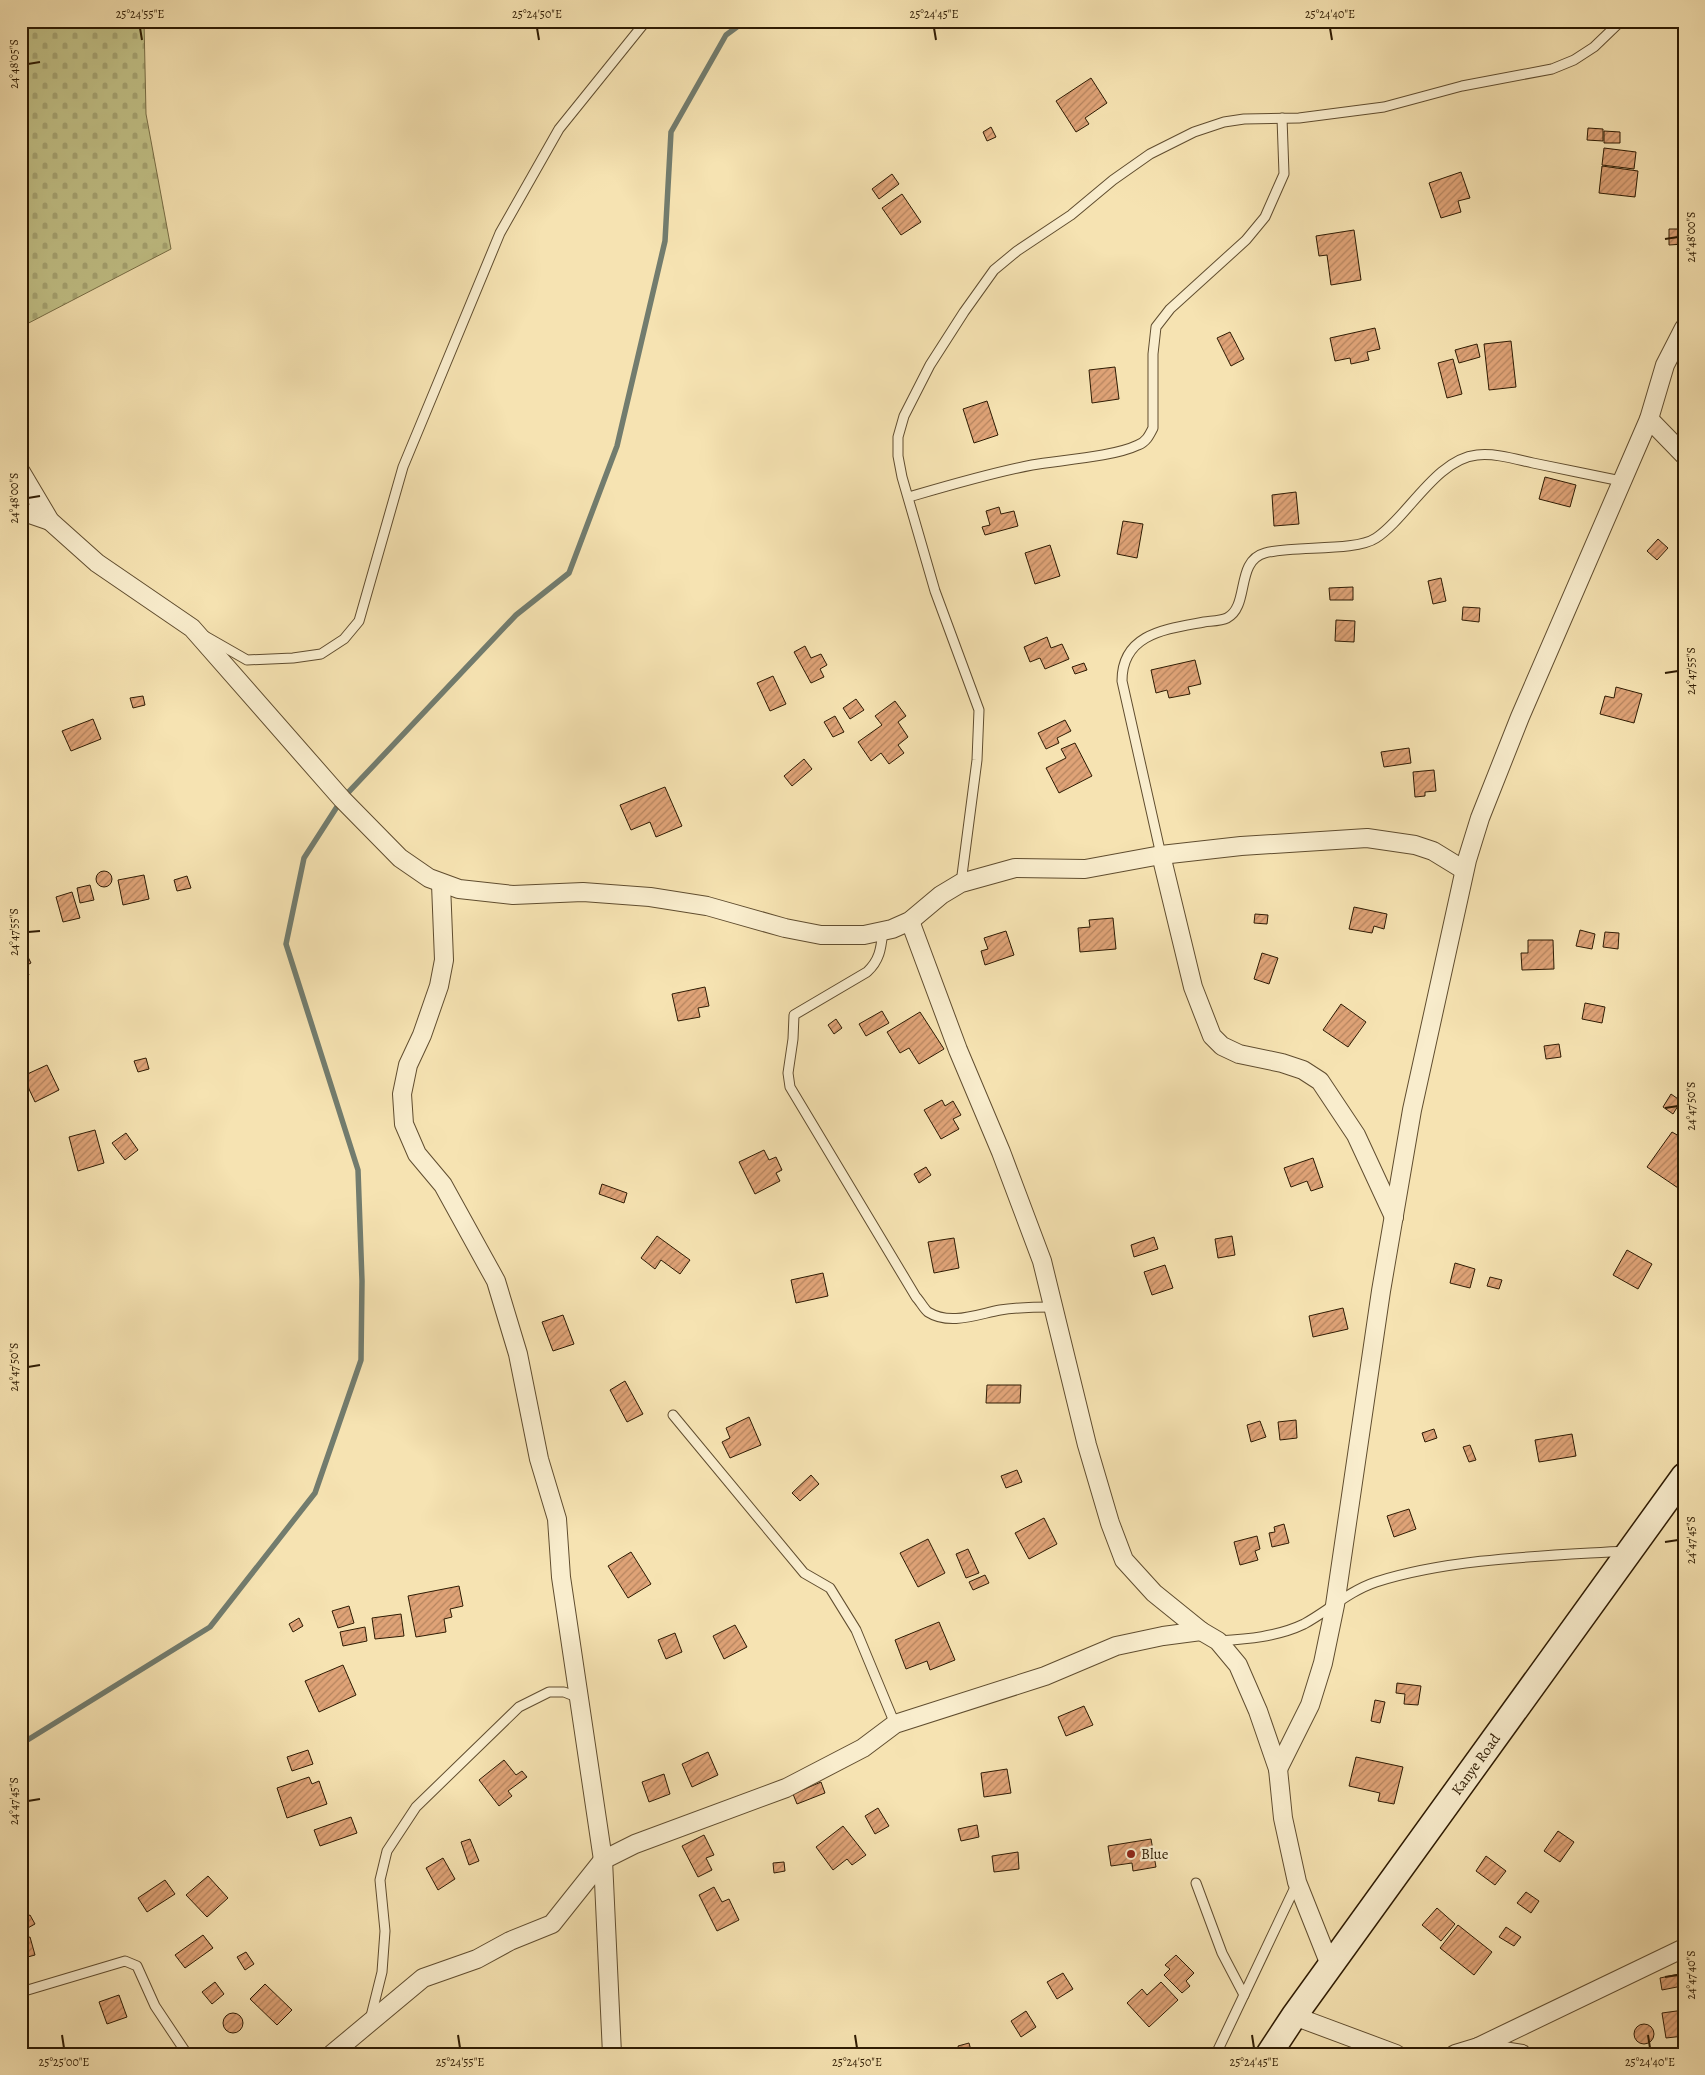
<svg xmlns="http://www.w3.org/2000/svg" width="1705" height="2075" font-family="Alegreya,serif">
	<style>
		.cemetery { fill: url(#cemetery-stones); stroke: #786e46 }
		.lines { fill: none; stroke-linecap: round; stroke-linejoin: round }
		.stream { stroke: #727c6e; stroke-width: 5.5 }
		.building { fill: url(#building-hatch); stroke: #2e1b03 }
		.lane-casing { stroke: #604d2f; stroke-width: 11 }
		.street-casing { stroke: #604d2f; stroke-width: 20 }
		.secondary-casing { stroke: #2e1b03; stroke-width: 28 }
		.lane { stroke: #f9edcd; stroke-width: 9 }
		.street { stroke: #f9edcd; stroke-width: 18 }
		.secondary { stroke: #f9edcd; stroke-width: 25 }
		.ticks { fill: none; stroke: #2e1b03; stroke-width: 2 }
		.poi-dot { fill: #8f2418; stroke: #f9edcd; stroke-width: 2 }
		.labels { text-anchor: middle; dominant-baseline: central; stroke-width: 4.5; stroke-linejoin: round; paint-order: stroke }
		.street-label { font-size: 15px; fill: #2e1b03; stroke: #f9edcd }
		.poi-label { font-size: 15px; fill: #2e1b03; stroke: #f9edcd; text-anchor: start }
		.neatline { fill: none; stroke: #2e1b03; stroke-width: 2 }
		.ticks-label { font-size: 12px; text-anchor: middle; fill: #2e1b03 }
	</style>
	<defs>
		<pattern id="cemetery-stones" width="16" height="16" patternUnits="userSpaceOnUse" patternTransform="scale(1.25)"><rect width="16" height="16" fill="#c2c288"/><path d="M2 7V4a2 2 0 0 1 4 0v3zM10 15v-3a2 2 0 0 1 4 0v3z" fill="#a7a674"/></pattern>
		<pattern id="building-hatch" width="6" height="6" patternUnits="userSpaceOnUse" patternTransform="scale(1.25)"><rect width="6" height="6" fill="#dfa377"/><path d="M-1 1l2-2M0 6l6-6M5 7l2-2" fill="none" stroke="#b5845f"/></pattern>
	</defs>
	<rect width="100%" height="100%" fill="#f6e3b2"/>
	<filter id="stains"><feTurbulence type="fractalNoise" baseFrequency=".004" numOctaves="4"/><feColorMatrix values="0 0 0 0 .2 0 0 0 0 .09 0 0 0 0 .02 0 0 0 .5 -.17"/></filter>
	<radialGradient id="worn" r=".72"><stop offset=".6" stop-color="#630" stop-opacity="0"/><stop offset="1" stop-color="#630" stop-opacity=".3"/></radialGradient>
	<polygon class="cemetery" points="21,21 144,21 146,114 171,249 21,327"/>
	<g class="lines">
		<polyline class="stream" points="21,1744 210,1627 315,1493 361,1360 362,1281 358,1170 286,944 304,858 342,799 516,615 569,573 617,446 665,241 671,132 726,35 745,21"/>
	</g>
	<g class="building">
		<polygon points="1091,78 1107,103 1085,118 1089,124 1076,132 1056,101"/>
		<polygon points="991,127 996,137 987,141 983,132"/>
		<polygon points="1588,128 1603,129 1603,141 1587,140"/>
		<polygon points="1604,131 1620,132 1620,143 1604,143"/>
		<polygon points="1604,148 1636,152 1634,169 1602,165"/>
		<polygon points="1602,166 1638,171 1635,197 1599,193"/>
		<polygon points="1461,172 1470,198 1458,201 1461,212 1441,218 1429,183"/>
		<polygon points="892,174 899,184 879,199 872,189"/>
		<polygon points="902,194 921,222 901,235 882,208"/>
		<polygon points="1669,229 1684,229 1684,244 1669,245"/>
		<polygon points="1354,230 1361,280 1331,285 1327,255 1319,256 1316,236"/>
		<polygon points="1375,328 1380,349 1367,352 1369,360 1351,364 1350,358 1335,361 1330,338"/>
		<polygon points="1230,332 1244,359 1231,366 1217,338"/>
		<polygon points="1511,341 1516,387 1489,390 1484,344"/>
		<polygon points="1477,344 1480,357 1459,363 1455,350"/>
		<polygon points="1453,359 1462,394 1447,398 1438,363"/>
		<polygon points="1115,367 1119,399 1092,403 1089,370"/>
		<polygon points="987,401 998,435 974,443 963,409"/>
		<polygon points="1545,477 1576,485 1570,507 1539,499"/>
		<polygon points="1296,492 1299,524 1274,526 1272,495"/>
		<polygon points="999,507 1001,514 1014,511 1018,526 985,535 982,527 990,525 986,511"/>
		<polygon points="1684,507 1684,520 1677,514"/>
		<polygon points="1123,521 1143,524 1137,558 1117,554"/>
		<polygon points="1658,539 1668,548 1657,560 1647,551"/>
		<polygon points="1050,545 1060,576 1035,584 1025,553"/>
		<polygon points="1441,578 1446,601 1433,604 1428,581"/>
		<polygon points="1353,587 1353,600 1330,600 1329,588"/>
		<polygon points="1463,607 1480,608 1479,622 1462,620"/>
		<polygon points="1336,620 1355,621 1354,642 1335,641"/>
		<polygon points="1047,637 1051,648 1062,644 1069,659 1045,669 1040,658 1030,662 1024,647"/>
		<polygon points="805,646 811,658 821,654 827,665 820,669 824,677 811,683 794,652"/>
		<polygon points="1195,660 1201,684 1188,687 1190,694 1169,698 1167,690 1156,693 1151,670"/>
		<polygon points="1084,663 1087,670 1075,674 1072,667"/>
		<polygon points="773,676 786,704 770,711 757,683"/>
		<polygon points="1616,687 1642,694 1634,723 1600,714 1605,696 1614,698"/>
		<polygon points="143,696 145,705 133,708 130,698"/>
		<polygon points="856,699 864,710 850,719 843,708"/>
		<polygon points="895,701 906,716 898,722 908,737 898,745 904,753 889,764 881,753 871,761 858,742 882,725 875,716"/>
		<polygon points="835,716 844,732 833,737 824,722"/>
		<polygon points="93,719 101,739 71,751 62,731"/>
		<polygon points="1065,720 1071,731 1057,738 1059,743 1046,749 1038,733"/>
		<polygon points="1075,743 1092,776 1059,793 1046,768 1066,758 1061,749"/>
		<polygon points="1409,748 1411,763 1384,767 1381,752"/>
		<polygon points="804,759 812,769 792,786 784,776"/>
		<polygon points="1434,770 1436,791 1425,792 1425,796 1415,797 1413,772"/>
		<polygon points="665,787 682,826 656,837 650,822 631,830 620,805"/>
		<circle cx="104" cy="879" r="8"/>
		<polygon points="144,875 149,899 123,905 118,880"/>
		<polygon points="187,876 191,888 177,891 174,880"/>
		<polygon points="90,885 94,900 80,903 77,888"/>
		<polygon points="72,892 80,918 63,922 56,897"/>
		<polygon points="1354,907 1387,914 1384,929 1374,926 1372,933 1349,929"/>
		<polygon points="1255,914 1268,915 1267,924 1254,923"/>
		<polygon points="1113,918 1116,949 1080,952 1078,928 1090,927 1089,920"/>
		<polygon points="1580,930 1595,934 1592,949 1576,946"/>
		<polygon points="1006,931 1014,955 985,965 981,951 988,949 984,938"/>
		<polygon points="1605,932 1619,933 1618,949 1603,947"/>
		<polygon points="1528,940 1553,940 1554,969 1522,970 1521,953 1528,953"/>
		<polygon points="1262,953 1278,958 1269,984 1254,979"/>
		<polygon points="27,955 31,963 25,966 29,975 21,979 21,958"/>
		<polygon points="705,987 709,1006 698,1008 700,1017 678,1021 672,994"/>
		<polygon points="1585,1003 1605,1007 1602,1023 1582,1019"/>
		<polygon points="1341,1004 1366,1022 1348,1047 1323,1030"/>
		<polygon points="882,1011 889,1023 866,1036 859,1024"/>
		<polygon points="920,1012 944,1049 919,1064 909,1048 900,1053 887,1032"/>
		<polygon points="836,1019 842,1028 834,1034 828,1025"/>
		<polygon points="1559,1044 1561,1057 1546,1059 1544,1046"/>
		<polygon points="146,1058 149,1069 138,1072 134,1061"/>
		<polygon points="47,1065 59,1090 35,1102 23,1076"/>
		<polygon points="1671,1094 1681,1101 1673,1114 1663,1107"/>
		<polygon points="942,1100 945,1106 953,1101 961,1115 953,1119 959,1129 941,1139 924,1110"/>
		<polygon points="95,1130 104,1163 78,1171 69,1137"/>
		<polygon points="1672,1132 1684,1139 1684,1192 1647,1167"/>
		<polygon points="126,1133 138,1150 125,1160 112,1143"/>
		<polygon points="764,1150 769,1160 776,1157 782,1170 776,1173 780,1181 755,1194 739,1162"/>
		<polygon points="1313,1158 1323,1187 1311,1191 1307,1181 1291,1187 1284,1168"/>
		<polygon points="926,1167 931,1175 919,1183 914,1174"/>
		<polygon points="602,1184 627,1193 624,1203 599,1194"/>
		<polygon points="657,1236 690,1260 680,1274 661,1260 655,1269 641,1258"/>
		<polygon points="1232,1236 1235,1255 1218,1258 1215,1239"/>
		<polygon points="1154,1237 1158,1249 1134,1257 1131,1245"/>
		<polygon points="954,1238 959,1268 934,1273 928,1242"/>
		<polygon points="1627,1250 1652,1264 1638,1289 1613,1275"/>
		<polygon points="1455,1263 1475,1269 1470,1288 1450,1283"/>
		<polygon points="1165,1265 1173,1288 1152,1295 1144,1272"/>
		<polygon points="823,1273 828,1296 796,1303 791,1280"/>
		<polygon points="1490,1277 1502,1280 1499,1289 1487,1286"/>
		<polygon points="1343,1308 1348,1329 1313,1337 1309,1316"/>
		<polygon points="563,1315 574,1344 553,1351 542,1322"/>
		<polygon points="625,1381 643,1414 627,1422 610,1390"/>
		<polygon points="987,1385 1021,1385 1020,1403 986,1403"/>
		<polygon points="749,1417 761,1445 730,1458 722,1442 730,1438 726,1428"/>
		<polygon points="1296,1420 1297,1438 1280,1440 1278,1422"/>
		<polygon points="1260,1421 1266,1437 1251,1442 1247,1425"/>
		<polygon points="1434,1429 1437,1438 1425,1442 1422,1433"/>
		<polygon points="1572,1434 1576,1456 1539,1462 1535,1440"/>
		<polygon points="1470,1445 1476,1460 1469,1462 1463,1447"/>
		<polygon points="1017,1470 1022,1482 1006,1488 1001,1476"/>
		<polygon points="811,1475 819,1484 800,1501 792,1493"/>
		<polygon points="1409,1509 1416,1529 1394,1537 1387,1516"/>
		<polygon points="1044,1518 1057,1544 1029,1559 1015,1533"/>
		<polygon points="1284,1524 1289,1543 1272,1547 1269,1533 1275,1532 1274,1527"/>
		<polygon points="1257,1536 1260,1549 1255,1551 1258,1560 1240,1565 1234,1542"/>
		<polygon points="928,1539 945,1573 918,1587 900,1553"/>
		<polygon points="968,1549 979,1573 966,1578 956,1554"/>
		<polygon points="631,1552 651,1584 628,1598 608,1566"/>
		<polygon points="985,1575 989,1583 973,1590 969,1582"/>
		<polygon points="459,1586 463,1606 450,1609 452,1617 444,1619 446,1632 416,1637 408,1596"/>
		<polygon points="349,1606 354,1623 338,1628 332,1611"/>
		<polygon points="401,1614 404,1636 375,1639 372,1618"/>
		<polygon points="299,1618 303,1626 293,1632 289,1624"/>
		<polygon points="939,1622 955,1660 930,1670 927,1661 906,1669 895,1640"/>
		<polygon points="735,1625 747,1647 724,1659 713,1636"/>
		<polygon points="365,1627 367,1641 343,1646 340,1632"/>
		<polygon points="675,1633 682,1652 666,1659 658,1640"/>
		<polygon points="343,1665 356,1695 319,1712 305,1681"/>
		<polygon points="1397,1683 1421,1686 1418,1705 1404,1704 1405,1694 1396,1693"/>
		<polygon points="1375,1700 1385,1702 1380,1723 1371,1721"/>
		<polygon points="1084,1706 1093,1725 1066,1736 1058,1717"/>
		<polygon points="308,1750 313,1764 292,1771 287,1757"/>
		<polygon points="708,1752 718,1775 692,1787 682,1764"/>
		<polygon points="1356,1757 1403,1767 1394,1804 1378,1801 1380,1793 1349,1786"/>
		<polygon points="504,1760 516,1775 522,1771 527,1777 508,1791 512,1796 499,1806 479,1780"/>
		<polygon points="1007,1769 1011,1793 984,1797 981,1773"/>
		<polygon points="664,1774 670,1794 649,1802 642,1782"/>
		<polygon points="309,1777 312,1784 319,1781 327,1804 287,1818 277,1788"/>
		<polygon points="821,1782 825,1793 797,1804 793,1794"/>
		<polygon points="878,1808 889,1826 875,1834 865,1816"/>
		<polygon points="351,1817 357,1833 320,1846 314,1830"/>
		<polygon points="977,1825 979,1837 961,1841 958,1829"/>
		<polygon points="843,1826 866,1855 852,1865 847,1859 833,1870 816,1847"/>
		<polygon points="1558,1831 1574,1842 1560,1862 1544,1851"/>
		<polygon points="704,1835 714,1855 706,1858 712,1870 698,1877 682,1846"/>
		<polygon points="470,1839 479,1861 469,1865 461,1842"/>
		<polygon points="1151,1839 1156,1867 1133,1871 1132,1863 1111,1866 1108,1846"/>
		<polygon points="1018,1852 1019,1869 994,1872 992,1856"/>
		<polygon points="1486,1856 1506,1871 1495,1885 1476,1871"/>
		<polygon points="443,1858 455,1879 438,1890 426,1868"/>
		<polygon points="784,1862 785,1871 774,1873 773,1863"/>
		<polygon points="208,1876 228,1898 207,1917 186,1895"/>
		<polygon points="165,1880 175,1894 147,1912 138,1898"/>
		<polygon points="714,1887 722,1902 729,1899 739,1920 717,1931 699,1895"/>
		<polygon points="1526,1892 1539,1901 1531,1913 1517,1903"/>
		<polygon points="1437,1908 1455,1924 1441,1941 1422,1925"/>
		<polygon points="30,1915 35,1924 26,1929 21,1919"/>
		<polygon points="1458,1925 1492,1952 1474,1975 1440,1948"/>
		<polygon points="1506,1927 1521,1937 1514,1946 1499,1937"/>
		<polygon points="203,1935 213,1948 185,1968 175,1955"/>
		<polygon points="30,1937 35,1955 24,1958 21,1939"/>
		<polygon points="246,1952 254,1964 245,1970 237,1957"/>
		<polygon points="1176,1955 1194,1973 1186,1981 1190,1986 1182,1993 1164,1975 1170,1969 1165,1965"/>
		<polygon points="1063,1973 1073,1989 1057,1999 1047,1982"/>
		<polygon points="1679,1974 1682,1986 1662,1990 1660,1978"/>
		<polygon points="215,1982 224,1994 212,2004 202,1992"/>
		<polygon points="1161,1982 1178,2000 1149,2027 1127,2003 1142,1989 1147,1995"/>
		<polygon points="265,1984 292,2010 277,2025 250,1999"/>
		<polygon points="119,1995 127,2017 107,2024 99,2002"/>
		<polygon points="1684,2010 1684,2036 1666,2038 1662,2013"/>
		<polygon points="1026,2011 1036,2027 1021,2037 1011,2021"/>
		<circle cx="233" cy="2023" r="10"/>
		<circle cx="1644" cy="2034" r="10"/>
		<polygon points="969,2043 972,2054 960,2054 958,2046"/>
	</g>
	<g class="lines">
		<g class="lane-casing">
			<g id="lane">
				<path d="M909,497c41,-12 81,-24 123,-32 29,-5 81,-8 106,-20 8,-3 11,-9 15,-17v-74l3,-27 14,-18 76,-69 19,-23 19,-43 -2,-56"/>
				<polyline points="205,636 247,660 293,658 321,654 344,639 359,621 403,467 500,233 559,129 646,21"/>
				<path d="M1161,855l-39,-174c0,-48 45,-52 82,-59 7,-1 17,-1 23,-4 23,-12 8,-57 38,-65 29,-8 90,-1 111,-15 31,-20 60,-79 101,-83 18,-2 38,4 56,8 29,6 59,12 88,18"/>
				<polyline points="961,883 977,760 979,710 935,591 902,477 898,456 898,437 904,416 930,365 964,312 994,270 1017,251 1071,215 1113,180 1150,154 1194,132 1224,122 1244,119 1299,118 1384,107 1462,86 1552,69 1574,60 1594,47 1621,21"/>
				<path d="M883,931c-2,17 -3,29 -16,41l-73,43 -1,24 -5,34 2,14 126,210c4,4 8,12 12,15 22,14 50,2 72,-2 18,-3 36,-3 54,-3"/>
				<polyline points="673,1415 804,1573 830,1588 856,1630 895,1724"/>
				<path d="M1218,1641c29,-2 59,-4 86,-17 24,-13 45,-33 72,-42 75,-24 170,-26 249,-31"/>
				<polyline points="1196,1883 1222,1953 1244,1995"/>
				<polyline points="21,1992 125,1961 137,1966 155,2006 187,2054"/>
				<polyline points="370,2020 382,1972 385,1931 380,1880 387,1851 416,1807 519,1707 549,1692 564,1692 579,1698"/>
				<polyline points="1216,2054 1297,1883"/>
			</g>
		</g>
		<g class="street-casing">
			<g id="street">
				<polyline points="1649,419 1684,455"/>
				<polyline points="21,472 50,521 97,563 192,628 342,799 400,858 429,878 459,889 513,895 583,892 650,897 707,906 785,928 821,935 864,935 892,929 910,921 941,895 961,883 1015,868 1085,869 1161,855 1241,846 1367,838 1415,845 1433,851 1464,870"/>
				<polyline points="21,511 50,521"/>
				<polyline points="1161,855 1193,987 1212,1036 1222,1046 1239,1054 1282,1063 1303,1070 1320,1081 1356,1135 1394,1217"/>
				<polyline points="441,884 444,960 439,986 422,1035 408,1065 402,1094 404,1124 417,1154 443,1185 496,1281 518,1354 539,1459 557,1519 561,1577 603,1860 612,2054"/>
				<polyline points="910,921 958,1050 1001,1152 1042,1261 1087,1445 1110,1523 1124,1560 1154,1593 1201,1631 1218,1641 1238,1665 1258,1711 1278,1769 1283,1818 1297,1882 1330,1965"/>
				<polyline points="1278,1769 1310,1705 1323,1663 1335,1605 1381,1291 1412,1110 1467,860 1480,818 1520,717 1649,419 1665,365 1684,328"/>
				<polyline points="1294,2016 1396,2054"/>
				<polyline points="1478,2047 1522,2054"/>
				<polyline points="332,2054 423,1978 477,1959 510,1941 552,1924 603,1860 635,1844 786,1788 863,1748 895,1724 1045,1676 1116,1646 1163,1636 1201,1631"/>
				<polyline points="1455,2054 1478,2047 1684,1948"/>
			</g>
		</g>
		<g class="secondary-casing">
			<g id="secondary">
				<path id="s1" d="M1269,2054l25,-38 390,-540"/>
			</g>
		</g>
		<use href="#lane" class="lane"/>
		<use href="#street" class="street"/>
		<use href="#secondary" class="secondary"/>
	</g>
	<path class="ticks" d="M140,28l2,12M537,28l2,12M934,28l2,12M1330,28l2,12M28,64l12,-2M1665,239l13,-2M28,498l12,-2M1665,673l13,-2M28,932l12,-1M1665,1108l13,-2M28,1367l12,-2M1665,1542l13,-2M28,1801l12,-2M1665,1977l13,-2M62,2035l2,13M458,2035l2,13M855,2035l2,13M1252,2035l2,13M1648,2035l2,13"/>
	<circle class="poi-dot" cx="1131" cy="1854" r="5"/>
	<g class="labels">
		<g class="street-label">
			<text stroke="none"><textPath href="#s1" startOffset="356">Kanye Road</textPath></text>
		</g>
		<g class="poi-label">
			<text x="1141" y="1854">Blue</text>
		</g>
	</g>
	<rect width="1705" height="2075" fill="none" stroke="#f6e3b2" stroke-width="55"/>
	<rect x="28" y="28" width="1650" height="2020" class="neatline"/>
	<g class="ticks-label">
		<text x="140" y="18">25°24'55"E</text>
		<text x="537" y="18">25°24'50"E</text>
		<text x="934" y="18">25°24'45"E</text>
		<text x="1330" y="18">25°24'40"E</text>
		<text transform="translate(14 64) rotate(-90)" y="4">24°48'05"S</text>
		<text transform="translate(1691 237) rotate(-90)" y="4">24°48'00"S</text>
		<text transform="translate(14 498) rotate(-90)" y="4">24°48'00"S</text>
		<text transform="translate(1691 671) rotate(-90)" y="4">24°47'55"S</text>
		<text transform="translate(14 932) rotate(-90)" y="4">24°47'55"S</text>
		<text transform="translate(1691 1106) rotate(-90)" y="4">24°47'50"S</text>
		<text transform="translate(14 1367) rotate(-90)" y="4">24°47'50"S</text>
		<text transform="translate(1691 1540) rotate(-90)" y="4">24°47'45"S</text>
		<text transform="translate(14 1801) rotate(-90)" y="4">24°47'45"S</text>
		<text transform="translate(1691 1975) rotate(-90)" y="4">24°47'40"S</text>
		<text x="64" y="2066">25°25'00"E</text>
		<text x="460" y="2066">25°24'55"E</text>
		<text x="857" y="2066">25°24'50"E</text>
		<text x="1254" y="2066">25°24'45"E</text>
		<text x="1650" y="2066">25°24'40"E</text>
	</g>
	<rect width="100%" height="100%" filter="url(#stains)"/>
	<rect width="100%" height="100%" fill="url(#worn)"/>
</svg>
